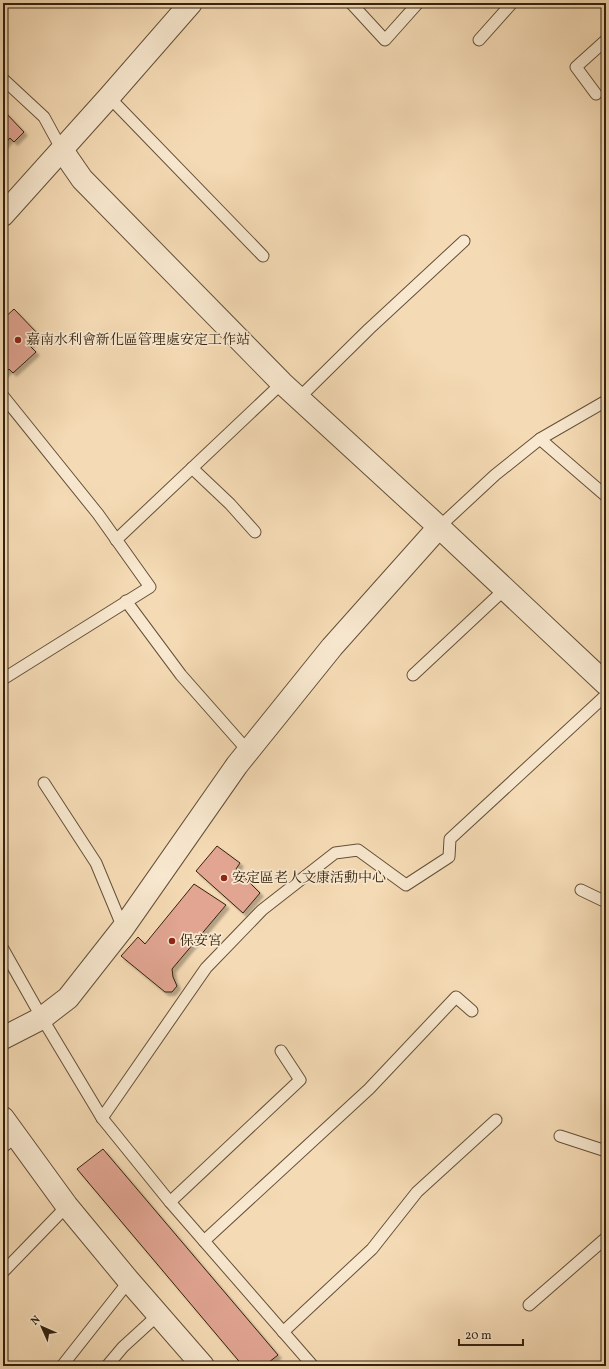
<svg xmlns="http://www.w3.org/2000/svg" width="609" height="1369" font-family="Vollkorn,'Noto Serif TC',serif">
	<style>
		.building { fill: #e1a592; stroke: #34220e; filter: url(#shadow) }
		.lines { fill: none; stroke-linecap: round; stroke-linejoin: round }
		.lane-casing { stroke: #645038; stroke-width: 13 }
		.street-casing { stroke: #645038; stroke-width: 24 }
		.lane { stroke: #f8e8cf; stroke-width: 11 }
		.street { stroke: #f8e8cf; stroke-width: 22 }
		.poi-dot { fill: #8f2418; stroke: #f8e8cf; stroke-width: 1.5 }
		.labels { text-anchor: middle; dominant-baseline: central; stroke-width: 3.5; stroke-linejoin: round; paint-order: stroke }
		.poi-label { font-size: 14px; fill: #34220e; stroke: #f8e8cf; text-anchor: start }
	</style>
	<defs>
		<filter id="shadow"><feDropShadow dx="3.5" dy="3.5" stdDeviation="1" flood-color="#0004"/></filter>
	</defs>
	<rect width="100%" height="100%" fill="#f5dbb5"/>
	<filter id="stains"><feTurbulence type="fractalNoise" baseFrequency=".005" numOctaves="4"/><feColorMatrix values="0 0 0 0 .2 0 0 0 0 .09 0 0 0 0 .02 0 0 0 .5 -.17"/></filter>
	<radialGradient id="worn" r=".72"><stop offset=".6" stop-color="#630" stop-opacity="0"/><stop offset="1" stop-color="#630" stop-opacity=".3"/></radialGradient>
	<g class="building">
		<polygon points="3,110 24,132 14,142 10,138 3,146"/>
		<polygon points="14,309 39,335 29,345 36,352 13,373 9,369 3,375 3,319"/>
		<polygon points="217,846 240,863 236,869 260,893 243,913 196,871"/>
		<polygon points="194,884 226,905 172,969 173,977 177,986 172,992 165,992 121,956 138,937 145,944"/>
		<polygon points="103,1149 278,1355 264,1366 243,1366 77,1169"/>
	</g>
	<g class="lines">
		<g class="lane-casing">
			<g id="lane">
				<polyline points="351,3 385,40 418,3"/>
				<polyline points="479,40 512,3"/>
				<polyline points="3,79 44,117 62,150"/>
				<polyline points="596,94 576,67 606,40"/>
				<polyline points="109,97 263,256"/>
				<polyline points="3,396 98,514 150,587 3,679"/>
				<polyline points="299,398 369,329 464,241"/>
				<polyline points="540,439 606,496"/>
				<polyline points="192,468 230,504 255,532"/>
				<polyline points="439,527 495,475 540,439 606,401"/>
				<polyline points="116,540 282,383"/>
				<polyline points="126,601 181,675 248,751"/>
				<polyline points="413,675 505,589"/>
				<polyline points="44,783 96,863 123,928"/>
				<polyline points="581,890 606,902"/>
				<polyline points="3,949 42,1018 102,1118 170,1202 313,1366"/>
				<polyline points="102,1118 206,968 262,910 335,853 358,850 406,885 449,857 450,839 606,695"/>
				<polyline points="560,1136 606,1151"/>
				<polyline points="3,1147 16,1136"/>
				<polyline points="170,1202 300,1080 281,1051"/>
				<polyline points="204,1241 369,1089 456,997 472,1011"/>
				<polyline points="3,1272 67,1206"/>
				<polyline points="529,1305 606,1238"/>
				<polyline points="283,1332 372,1249 417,1192 496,1120"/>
				<polyline points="62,1366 129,1281"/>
				<polyline points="107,1366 123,1347 158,1315"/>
			</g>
		</g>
		<g class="street-casing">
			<g id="street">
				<polyline points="62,150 82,179 282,383 439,527 606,684"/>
				<polyline points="3,215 109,97 191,3"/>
				<polyline points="3,1038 42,1018 68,998 123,928 237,765 332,647 439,527"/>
				<polyline points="3,1118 67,1206 129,1281 203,1366"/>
			</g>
		</g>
		<use href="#lane" class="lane"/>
		<use href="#street" class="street"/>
	</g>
	<g class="poi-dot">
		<circle cx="18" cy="340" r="4"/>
		<circle cx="224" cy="878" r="4"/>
		<circle cx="172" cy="941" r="4"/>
	</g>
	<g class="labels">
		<g class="poi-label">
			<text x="26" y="340">嘉南水利會新化區管理處安定工作站</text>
			<text x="232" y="878">安定區老人文康活動中心</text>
			<text x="180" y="941">保安宮</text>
		</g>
	</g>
	<rect width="609" height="1369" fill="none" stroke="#f5dbb5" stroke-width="16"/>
	<rect x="4" y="4" width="601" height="1361" fill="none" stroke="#34220e" stroke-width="2"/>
	<rect x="8" y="8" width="593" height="1353" fill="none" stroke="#34220e"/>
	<g transform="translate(42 1327) rotate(315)" stroke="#f8e8cf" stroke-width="3" paint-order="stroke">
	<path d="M0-3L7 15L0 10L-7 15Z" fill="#34220e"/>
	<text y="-6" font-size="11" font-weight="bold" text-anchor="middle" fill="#34220e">N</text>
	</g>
	<path d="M459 1339v6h64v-6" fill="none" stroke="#34220e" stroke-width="2"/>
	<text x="465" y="1339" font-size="12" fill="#34220e" stroke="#f8e8cf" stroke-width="3" paint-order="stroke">20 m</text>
	<rect width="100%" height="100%" filter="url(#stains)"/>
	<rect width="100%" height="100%" fill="url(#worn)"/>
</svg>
